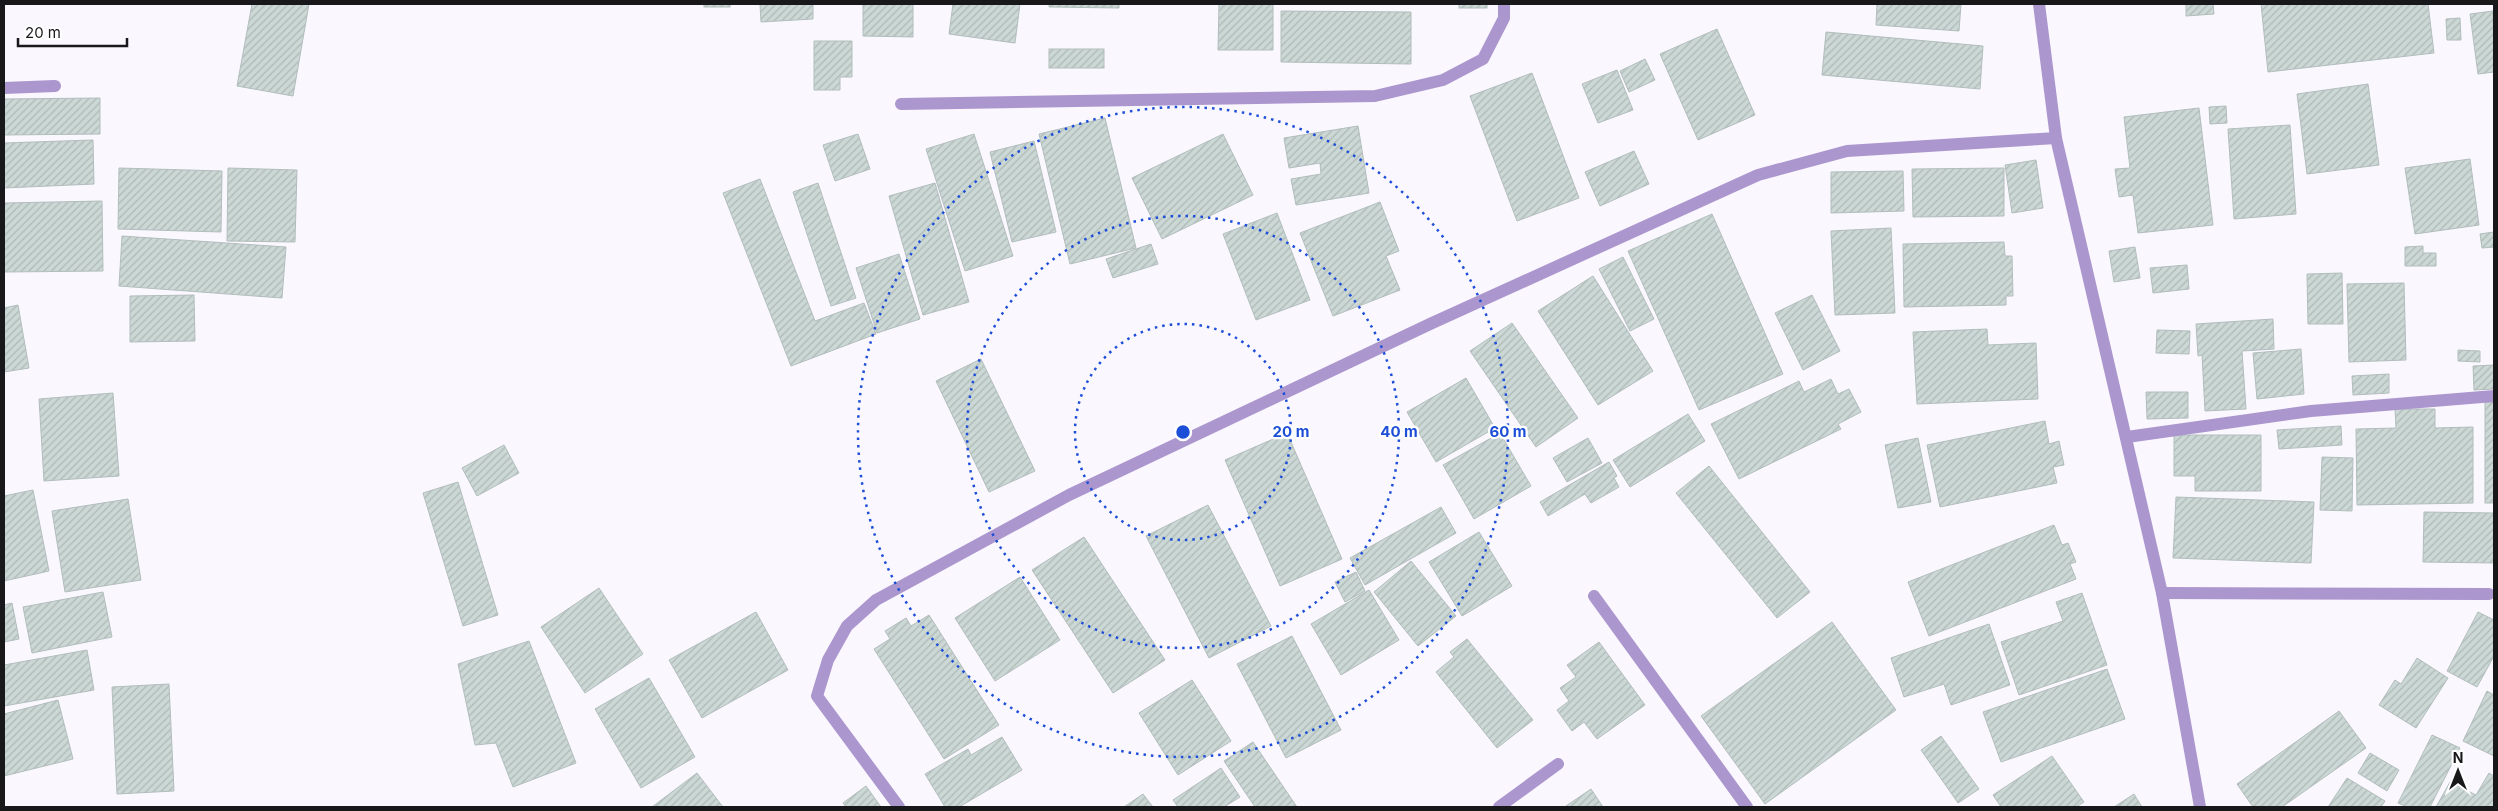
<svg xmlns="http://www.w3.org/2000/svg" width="2498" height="811" font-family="Inter,sans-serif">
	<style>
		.building { fill: url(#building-hatch); stroke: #b2bebb }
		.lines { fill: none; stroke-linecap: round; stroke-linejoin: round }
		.minor { stroke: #ac96ce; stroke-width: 12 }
		.ring { fill: none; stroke: #1d4ed8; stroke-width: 2.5; stroke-dasharray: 2.5 5 }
		.centre { fill: #1d4ed8; stroke: #fff; stroke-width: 2.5 }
		.ring-label { font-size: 15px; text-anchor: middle; font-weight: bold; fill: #1d4ed8; stroke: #fff; stroke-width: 4.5; stroke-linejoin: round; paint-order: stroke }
	</style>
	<defs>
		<pattern id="building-hatch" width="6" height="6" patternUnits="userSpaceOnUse" patternTransform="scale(1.25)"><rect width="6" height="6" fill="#ccd8d5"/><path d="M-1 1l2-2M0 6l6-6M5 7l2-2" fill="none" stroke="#aeb9b6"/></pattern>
	</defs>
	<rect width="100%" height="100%" fill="#faf7ff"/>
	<g class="building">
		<polygon points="252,4 309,4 293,96 237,86"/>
		<rect x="704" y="4" width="26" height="3"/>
		<polygon points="760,4 813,4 813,19 761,22"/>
		<polygon points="863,4 913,4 913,37 863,36"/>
		<polygon points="953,4 1020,4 1015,43 949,34"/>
		<polygon points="1049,4 1119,4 1119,8 1049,7"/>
		<polygon points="1219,4 1273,4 1273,50 1218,50"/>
		<rect x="1459" y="4" width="28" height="4"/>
		<polygon points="1877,4 1961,4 1959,31 1876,25"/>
		<polygon points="2186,4 2213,4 2214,14 2186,16"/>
		<polygon points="2261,4 2428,4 2434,53 2268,72"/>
		<polygon points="1281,11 1411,12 1411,64 1281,62"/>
		<polygon points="2493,11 2494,72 2478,74 2470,14"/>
		<polygon points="2460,18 2461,40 2447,40 2446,19"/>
		<polygon points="1717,29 1755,115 1698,140 1660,54"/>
		<polygon points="1826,32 1983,46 1980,89 1822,75"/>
		<polygon points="814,41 852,41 852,77 840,77 840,90 814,90"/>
		<rect x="1049" y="49" width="55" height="19"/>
		<polygon points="1645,59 1655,80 1629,92 1620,71"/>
		<polygon points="1617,70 1633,110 1598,123 1582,84"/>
		<polygon points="1532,73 1579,198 1517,221 1470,96"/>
		<polygon points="2368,84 2379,165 2307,174 2297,94"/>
		<polygon points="100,98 100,134 4,135 4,99"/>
		<polygon points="2226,106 2227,123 2210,124 2209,107"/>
		<polygon points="2199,108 2213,225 2138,233 2133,195 2119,197 2115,169 2130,168 2124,117"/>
		<polygon points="1105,118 1136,248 1070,264 1039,134"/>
		<polygon points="2290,125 2296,214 2234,219 2228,129"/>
		<polygon points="1358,126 1369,193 1296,205 1291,179 1321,174 1320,163 1289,168 1284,138"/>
		<polygon points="858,134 870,169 835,181 823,145"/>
		<polygon points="974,134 1013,256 965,271 926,149"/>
		<polygon points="1223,134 1253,195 1162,239 1132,178"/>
		<polygon points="93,140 94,184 4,188 4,143"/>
		<polygon points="1034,141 1056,232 1012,242 990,152"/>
		<polygon points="1634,151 1649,184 1600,206 1585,172"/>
		<polygon points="2470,159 2479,225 2415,234 2405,168"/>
		<polygon points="2036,160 2043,208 2012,213 2005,165"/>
		<polygon points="119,168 222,171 221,232 118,229"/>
		<polygon points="228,168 297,170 295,242 227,241"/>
		<polygon points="2004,168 2004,216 1913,217 1912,169"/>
		<polygon points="1903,171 1904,211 1831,213 1831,172"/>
		<polygon points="760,179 815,321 864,303 876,334 791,366 723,193"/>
		<polygon points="818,183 856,298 831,306 793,192"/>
		<polygon points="935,183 969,302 923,315 889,196"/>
		<polygon points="102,201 103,271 4,272 4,203"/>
		<polygon points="1380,202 1399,251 1386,256 1400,290 1333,316 1300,233"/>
		<polygon points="1277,213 1310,300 1256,320 1223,234"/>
		<polygon points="1712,214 1783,374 1699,410 1628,251"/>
		<polygon points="1891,228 1895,313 1835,315 1831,231"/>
		<polygon points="2494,232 2494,247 2482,248 2480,234"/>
		<polygon points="122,236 286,247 282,298 119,286"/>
		<polygon points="2004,242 2005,256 2012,256 2013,296 2006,296 2006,305 1904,307 1903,244"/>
		<polygon points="1151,244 1158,264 1113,278 1106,259"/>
		<polygon points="2423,246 2423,253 2436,253 2436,266 2405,266 2405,247"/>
		<polygon points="2135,247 2140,278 2114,282 2109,251"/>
		<polygon points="899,254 920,319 877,333 856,268"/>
		<polygon points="1623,257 1654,319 1630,331 1599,269"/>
		<polygon points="2187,265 2189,289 2153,293 2150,268"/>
		<polygon points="2342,273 2343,324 2308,324 2307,274"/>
		<polygon points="1593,276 1653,371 1598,405 1538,311"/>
		<polygon points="2404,283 2406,360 2349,362 2347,284"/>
		<polygon points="194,295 195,341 130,342 130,296"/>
		<polygon points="1812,295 1840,351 1803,370 1775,313"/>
		<polygon points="18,305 29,368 4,372 4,308"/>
		<polygon points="2273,319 2274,349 2242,351 2246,409 2205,411 2202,355 2198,356 2196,324"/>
		<polygon points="1512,323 1578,418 1536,447 1470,351"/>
		<polygon points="1987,329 1988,345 2036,343 2038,399 1917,404 1913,332"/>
		<polygon points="2157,330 2190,331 2189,354 2156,353"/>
		<polygon points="2301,349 2304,394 2257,399 2253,353"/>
		<polygon points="2458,350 2480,351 2480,362 2458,361"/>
		<polygon points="981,359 1035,471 989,492 936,381"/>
		<polygon points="2494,365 2494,389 2474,390 2473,366"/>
		<polygon points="2389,374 2389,393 2353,395 2352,376"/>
		<polygon points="1466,378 1495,428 1436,462 1407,412"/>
		<polygon points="1831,379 1838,394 1849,389 1861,412 1838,424 1841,429 1739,479 1711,424 1799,381 1804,392"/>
		<polygon points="2146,392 2188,392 2188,418 2147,419"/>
		<polygon points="113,393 119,476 44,481 39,399"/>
		<rect x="2485" y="402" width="9" height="101"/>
		<polygon points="2395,409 2435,409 2435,428 2473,427 2473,503 2357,505 2356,429 2396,428"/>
		<polygon points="1688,414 1705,441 1630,487 1613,460"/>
		<polygon points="2045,421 2049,444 2059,441 2064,465 2053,467 2057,483 1940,507 1927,445"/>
		<polygon points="2341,426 2342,445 2279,449 2277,430"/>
		<polygon points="1287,433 1342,559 1280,586 1225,460"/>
		<polygon points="1500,433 1531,486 1474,519 1443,465"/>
		<polygon points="2174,435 2261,435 2261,491 2195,491 2195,476 2174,476"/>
		<polygon points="1588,438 1602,463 1567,482 1553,458"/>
		<polygon points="1918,438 1931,502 1898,508 1885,445"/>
		<polygon points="504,445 519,473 477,496 462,468"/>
		<polygon points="2322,457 2353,458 2352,511 2320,510"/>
		<polygon points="1609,462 1617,476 1614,478 1619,487 1591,503 1585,494 1548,516 1540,502"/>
		<polygon points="1709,466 1810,592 1777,618 1676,493"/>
		<polygon points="458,482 498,615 463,626 423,493"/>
		<polygon points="33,490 49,571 4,581 4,496"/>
		<polygon points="2176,497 2314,502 2311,563 2173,558"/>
		<polygon points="128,499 141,580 65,592 52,511"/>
		<polygon points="1208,505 1271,626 1209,658 1146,536"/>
		<polygon points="1441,507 1456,533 1365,585 1350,558"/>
		<polygon points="2424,512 2494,513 2494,563 2423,562"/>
		<polygon points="2054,525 2062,545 2068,543 2076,562 2070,564 2076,579 1929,636 1908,582"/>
		<polygon points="1479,532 1512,586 1462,616 1429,562"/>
		<polygon points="1084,537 1165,660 1113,693 1032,570"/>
		<polygon points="1411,561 1456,616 1418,646 1374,592"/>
		<polygon points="1356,572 1365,591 1345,602 1335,582"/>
		<polygon points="1020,577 1060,640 995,681 955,618"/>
		<polygon points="599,588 643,654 585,693 541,627"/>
		<polygon points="1369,590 1399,640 1341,675 1311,624"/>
		<polygon points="103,592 112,637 32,653 23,607"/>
		<polygon points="2082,593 2107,665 2019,695 2001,642 2063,621 2056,602"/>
		<polygon points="12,603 19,639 4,642 4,605"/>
		<polygon points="756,612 788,670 702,718 669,660"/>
		<polygon points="2478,612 2494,620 2494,656 2477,687 2447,671"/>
		<polygon points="929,615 999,725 944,759 874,649 890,639 885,631 906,618 911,626"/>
		<polygon points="1832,622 1896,710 1765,804 1701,716"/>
		<polygon points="1989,624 2010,685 1951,705 1944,684 1904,697 1891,658"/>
		<polygon points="1292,636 1341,730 1286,758 1237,664"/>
		<polygon points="1467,639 1533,720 1497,748 1436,672 1454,657 1450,652"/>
		<polygon points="529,641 576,763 513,787 496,743 475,745 458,664"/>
		<polygon points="1599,642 1645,705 1597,739 1584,722 1572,731 1557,710 1569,701 1560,688 1576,677 1567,665"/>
		<polygon points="87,650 94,690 4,706 4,665"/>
		<polygon points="2417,658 2448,678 2416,728 2379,705 2395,680 2401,684"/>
		<polygon points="2107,669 2125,719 2001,762 1983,712"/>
		<polygon points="649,678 695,757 641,788 595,709"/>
		<polygon points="1192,680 1231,741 1178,775 1139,713"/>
		<polygon points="169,684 174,791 117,794 112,687"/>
		<polygon points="2487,691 2494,695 2494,756 2463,741"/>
		<polygon points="58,700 73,759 4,776 4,714"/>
		<polygon points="2339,711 2366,748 2282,807 2253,807 2237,784"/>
		<polygon points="2432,735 2460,748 2430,807 2407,807 2398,803"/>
		<polygon points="1941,736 1979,789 1958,803 1921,750"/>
		<polygon points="1002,737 1022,770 959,807 945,807 925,774 968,749 971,755"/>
		<polygon points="1253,742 1297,807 1255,807 1224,761"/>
		<polygon points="2370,753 2399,770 2387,791 2358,773"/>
		<polygon points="2052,756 2084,802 2076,807 2001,807 1993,795"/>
		<polygon points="1221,768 1240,797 1224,807 1178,807 1173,800"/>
		<polygon points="697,773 723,807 652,807"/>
		<polygon points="2489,773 2494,776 2494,807 2436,807 2450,782 2476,795"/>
		<polygon points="2347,778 2385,801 2381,807 2328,807"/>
		<polygon points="866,786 881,807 846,807 843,803"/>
		<polygon points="1591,789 1603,807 1567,807 1566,806"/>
		<polygon points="1143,794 1153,807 1124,807"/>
		<polygon points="2134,794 2142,807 2114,807"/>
	</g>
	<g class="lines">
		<g class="minor">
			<polyline points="2039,4 2056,138 2162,593 2200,807"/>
			<polyline points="4,88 55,86"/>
			<polyline points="901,104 1375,96 1443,80 1483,59 1504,18 1504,4"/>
			<polyline points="2127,437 2311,411 2494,396"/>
			<polyline points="2162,593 2489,594"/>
			<polyline points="1594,596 1747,807"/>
			<polyline points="899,807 817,696 828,660 847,626 876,600 1069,495 1430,324 1758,175 1847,151 2056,138"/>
			<polyline points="1499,807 1558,764"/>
		</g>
	</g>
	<g class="ring">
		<circle cx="1183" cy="432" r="108"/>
		<circle cx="1183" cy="432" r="216"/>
		<circle cx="1183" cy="432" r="325"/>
	</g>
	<circle cx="1183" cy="432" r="8" class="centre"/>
	<g class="ring-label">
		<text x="1291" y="437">20 m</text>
		<text x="1399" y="437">40 m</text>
		<text x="1508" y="437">60 m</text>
	</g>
	<rect width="2498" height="811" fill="none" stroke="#18171a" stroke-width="10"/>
	<g transform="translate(2458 771)" stroke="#ffffff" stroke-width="4" paint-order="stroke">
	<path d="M0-4L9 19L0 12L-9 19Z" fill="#18171a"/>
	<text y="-8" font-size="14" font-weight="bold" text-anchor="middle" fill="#18171a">N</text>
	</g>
	<path d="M18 38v8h109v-8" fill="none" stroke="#18171a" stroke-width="2.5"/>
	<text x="25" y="38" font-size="15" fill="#18171a" stroke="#ffffff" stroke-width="4" paint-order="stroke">20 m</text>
</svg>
